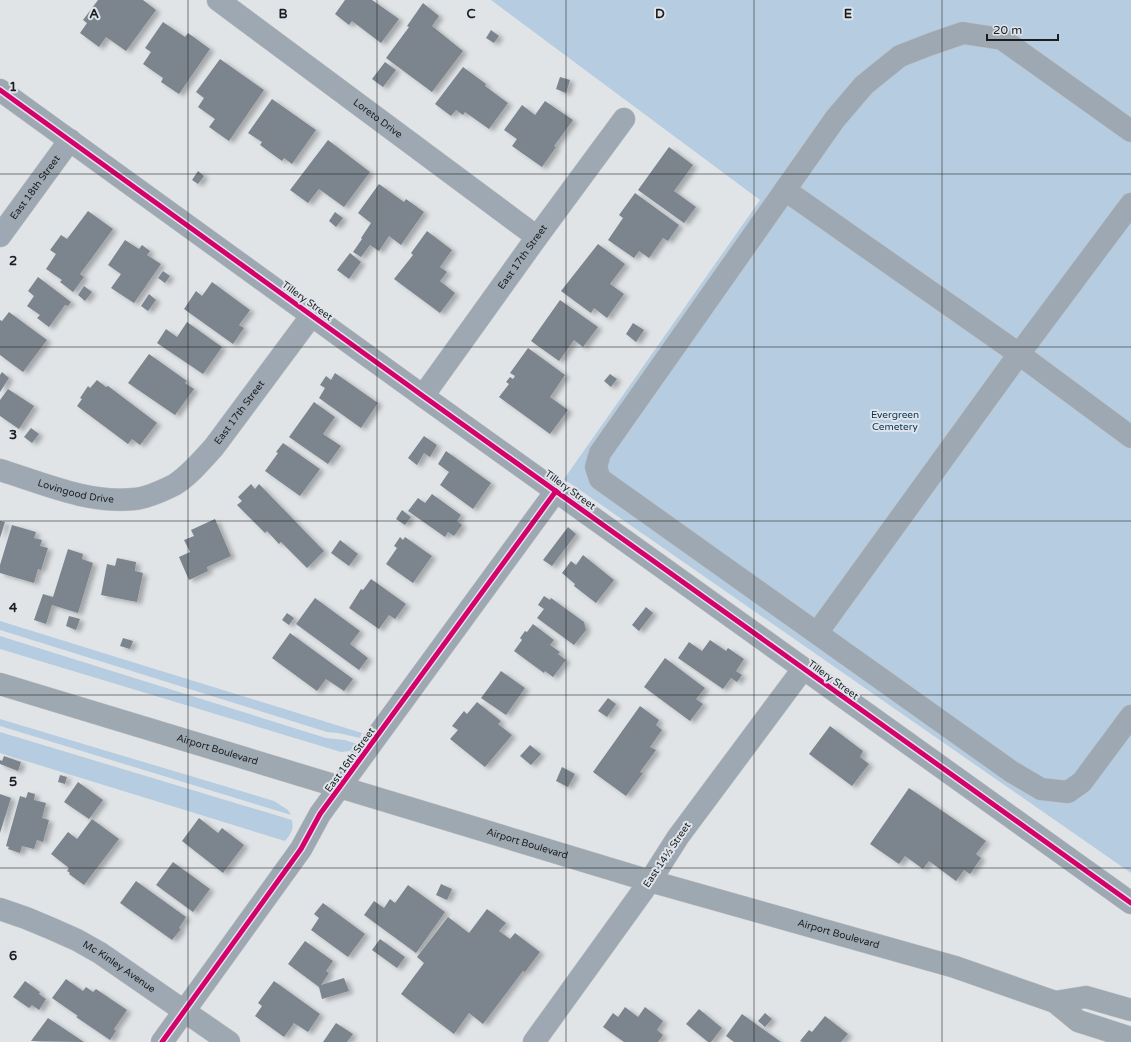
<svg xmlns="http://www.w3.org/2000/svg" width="1131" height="1042" font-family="'Varela Round',sans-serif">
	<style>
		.green { fill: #b6cce0 }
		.building { fill: #7b858d; filter: url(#shadow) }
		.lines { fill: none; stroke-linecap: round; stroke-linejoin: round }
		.minor-casing { stroke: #bec0c2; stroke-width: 23 }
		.major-casing { stroke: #bec0c2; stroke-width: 23 }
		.minor { stroke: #9da8b2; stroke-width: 22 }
		.major { stroke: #9ea8b1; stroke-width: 22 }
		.cycleway-casing { stroke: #dee4ea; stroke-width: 8 }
		.cycleway { stroke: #d6006c; stroke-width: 5 }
		.grid { fill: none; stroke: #1b1d1f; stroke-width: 1; stroke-opacity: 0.55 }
		.labels { text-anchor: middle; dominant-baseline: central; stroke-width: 4; stroke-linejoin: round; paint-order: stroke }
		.street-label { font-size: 10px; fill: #1b1d1f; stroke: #dee4ea }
		.park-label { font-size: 10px; fill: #053255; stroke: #dee4ea }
		.grid-label { font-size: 13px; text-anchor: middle; font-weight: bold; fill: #1b1d1f; stroke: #dee4ea; stroke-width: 4; stroke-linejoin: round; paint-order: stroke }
	</style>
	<defs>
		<filter id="shadow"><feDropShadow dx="4.5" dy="2.5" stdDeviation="2" flood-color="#0004"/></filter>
	</defs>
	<rect width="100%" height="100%" fill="#e1e4e7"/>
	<g class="green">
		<polygon points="491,0 1131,0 1131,873 564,479 760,200"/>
		<polygon points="0,621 362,733 360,738 338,733 327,732 0,630"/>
		<polygon points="0,636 326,738 345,740 357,744 350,751 341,752 0,649"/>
		<polygon points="0,719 274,801 288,810 291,815 0,726"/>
		<path d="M0,732l292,88c2,9 -1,14 -7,21l-285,-88z"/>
	</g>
	<g class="building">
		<polygon points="98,0 143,0 156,10 126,51 106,37 99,47 80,33 87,23 83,20"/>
		<polygon points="345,0 372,0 399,19 381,43 352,21 349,25 335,14"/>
		<polygon points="423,3 439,16 432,26 463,51 432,92 386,58 409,27 407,26"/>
		<polygon points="163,22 185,37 188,33 210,49 179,94 161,82 163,78 143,64 151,52 145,48"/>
		<polygon points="491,30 499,36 494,43 486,38"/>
		<polygon points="220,59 264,90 229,141 209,127 215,119 198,107 204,98 196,92"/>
		<polygon points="385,62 396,70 383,87 372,79"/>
		<polygon points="463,67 486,84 485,86 508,103 489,129 465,112 463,115 456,110 451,116 435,104"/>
		<polygon points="560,77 570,80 566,93 556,89"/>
		<polygon points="272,99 316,130 292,164 284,158 282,161 260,145 262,142 248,133"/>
		<polygon points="545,101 573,120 554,146 556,147 542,167 512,146 517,139 504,130 522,105 535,115"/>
		<polygon points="328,140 370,172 344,207 319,189 308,203 290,190"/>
		<polygon points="669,147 693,165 674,191 696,207 684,223 638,190"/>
		<polygon points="198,171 204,176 198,184 192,180"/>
		<polygon points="379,184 404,202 406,199 424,212 401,245 389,236 379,251 370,245 361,257 353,252 362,239 361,238 371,223 358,213"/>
		<polygon points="635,193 679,225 668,241 663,238 649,258 639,251 634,258 608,240 623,218 619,215"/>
		<polygon points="88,211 113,229 80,274 84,277 73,292 60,282 62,280 46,269 56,254 50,250 61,235 67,239"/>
		<polygon points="335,212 343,218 336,227 329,221"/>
		<polygon points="427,231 452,250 440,267 447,272 440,281 455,293 440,313 394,279 413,255 411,253"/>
		<polygon points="125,240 139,249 142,245 150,251 147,255 161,264 134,303 111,288 121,274 108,265"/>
		<polygon points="598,244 625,264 610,284 624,294 607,318 594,308 591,313 561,291"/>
		<polygon points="350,253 361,262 349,279 337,270"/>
		<polygon points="163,271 170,276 165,283 158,278"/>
		<polygon points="38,277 71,302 68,306 65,305 49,327 37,318 40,315 27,306 34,296 28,291"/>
		<polygon points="212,282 250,310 239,325 244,328 233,344 184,309 196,291 202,296"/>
		<polygon points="84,286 92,292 85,301 78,295"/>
		<polygon points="149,294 156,300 148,311 141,306"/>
		<polygon points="560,300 598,327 583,347 574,340 559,361 531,341"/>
		<polygon points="9,312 47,340 23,372 0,355 0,320 2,321"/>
		<polygon points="187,322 222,347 203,374 157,343 166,329 177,337"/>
		<polygon points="633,323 644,330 636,342 626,334"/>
		<polygon points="528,348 565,375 550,397 568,410 550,434 499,397 509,384 506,382 510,377 513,379 515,376 510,373"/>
		<polygon points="149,354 187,381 185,383 194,389 175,415 128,383"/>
		<polygon points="2,372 9,378 0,392 0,375"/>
		<polygon points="335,373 378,403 361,428 319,398 325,388 320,385 326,376 331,380"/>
		<polygon points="610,374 617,379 611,387 604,381"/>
		<polygon points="97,380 106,387 108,386 157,423 140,445 132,439 128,444 77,406 82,399 80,398 88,386 90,388"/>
		<polygon points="8,389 34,406 19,429 0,416 0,400"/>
		<polygon points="314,402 335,417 323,434 341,446 328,464 289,437"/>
		<polygon points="31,428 39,434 32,443 24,437"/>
		<polygon points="424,436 437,445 430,457 424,453 417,465 408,458"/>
		<polygon points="283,443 320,469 300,496 265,471 278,453 276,452"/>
		<polygon points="446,451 491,483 473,509 440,485 449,472 438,464"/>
		<polygon points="251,484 255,489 259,484 324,551 307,568 281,542 279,544 267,531 265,533 237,505 242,501 238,497"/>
		<polygon points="432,494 461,515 457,521 462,525 454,536 448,532 445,537 408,511 418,498 425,503"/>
		<polygon points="402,510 411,517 405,525 396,519"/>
		<polygon points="215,519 231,556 207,567 208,571 189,580 179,557 190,552 184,540 194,536 191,530"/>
		<polygon points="0,521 5,522 0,538"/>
		<polygon points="12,525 36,532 34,538 42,540 40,546 48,548 41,570 38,569 34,583 0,573 0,565"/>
		<polygon points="568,527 576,534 552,566 543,560"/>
		<polygon points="400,537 403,540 405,537 432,556 413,583 386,564 397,548 394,546"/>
		<polygon points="340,540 358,554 349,566 331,553"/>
		<polygon points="68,549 83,554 82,559 93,563 78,613 52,605 46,624 34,620 43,594 53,597"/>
		<polygon points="583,555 614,580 596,603 574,586 575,584 562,573 571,561 576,565"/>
		<polygon points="117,558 136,562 135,571 143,573 137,602 101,595 107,564 115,566"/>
		<polygon points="371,579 406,604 395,619 389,615 379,629 349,608 361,589 363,590"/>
		<polygon points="544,596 550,600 551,598 584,622 586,630 574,645 537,618 544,609 538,605"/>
		<polygon points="315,598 360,631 350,644 368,658 359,670 296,624"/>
		<polygon points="646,607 653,613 639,631 632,625"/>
		<polygon points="287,613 294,618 289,625 282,620"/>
		<polygon points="69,616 80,619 76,630 66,626"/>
		<polygon points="533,624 554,640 550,645 560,652 558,654 566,660 553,677 545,671 544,673 514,651 522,640 520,638 525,631 527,632"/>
		<polygon points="290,633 353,679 344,691 326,679 317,691 272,658"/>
		<polygon points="123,638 133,641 130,649 120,646"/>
		<polygon points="710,640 726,651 728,648 744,659 736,671 742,675 737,682 731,678 723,689 678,658 689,642 702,651"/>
		<polygon points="665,658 705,688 696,699 703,704 690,721 644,687"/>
		<polygon points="501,671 525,688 506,715 481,698"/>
		<polygon points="608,698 616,704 607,717 598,711"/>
		<polygon points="477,702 501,721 498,724 512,735 485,767 450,739 458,730 452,726 464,711 467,714"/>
		<polygon points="640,706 659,720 656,725 662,730 650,747 656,750 640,772 643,773 626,796 593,772"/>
		<polygon points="830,726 863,751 860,757 869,764 852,786 809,754"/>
		<polygon points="530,745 541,754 531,765 520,756"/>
		<polygon points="4,756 21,762 18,771 0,764 0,760 2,761"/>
		<polygon points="562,767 575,774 568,787 556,781"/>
		<polygon points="60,775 67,777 65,784 58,782"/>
		<polygon points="78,782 103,800 89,819 64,802"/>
		<polygon points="909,788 986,841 976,854 981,858 970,874 964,870 956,881 929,861 923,869 905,856 899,864 870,844"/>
		<polygon points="28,792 35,794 34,800 46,803 42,818 49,820 43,842 37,840 34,849 22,846 20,853 8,849 9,847 6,846 20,796 26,798"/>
		<polygon points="0,794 11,798 0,833"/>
		<polygon points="199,818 218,833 222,828 244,845 223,873 182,841"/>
		<polygon points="92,819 119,839 84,885 69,874 70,873 67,871 69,868 51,854 68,832 77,839"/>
		<polygon points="173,862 210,889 193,912 156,885"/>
		<polygon points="136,881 186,917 179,928 181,929 172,940 120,903"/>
		<polygon points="441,884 452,889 447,900 436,895"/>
		<polygon points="408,885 445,912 416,953 364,915 374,901 384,908 390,899 395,903"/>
		<polygon points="323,903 365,934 348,957 311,930 319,918 314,914"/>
		<polygon points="487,909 506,923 499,931 510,939 515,933 540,952 525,972 523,971 483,1024 469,1013 454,1034 401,994 424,963 417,957 448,917 469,933"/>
		<polygon points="380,939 405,957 397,968 372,950"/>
		<polygon points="305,941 333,961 326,971 329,973 321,985 344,978 349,991 322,999 319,987 288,964"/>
		<polygon points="66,979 83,991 86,987 93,992 96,989 127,1010 114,1029 116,1031 110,1040 76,1017 78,1016 52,998"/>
		<polygon points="25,981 40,992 39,994 46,999 39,1010 32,1005 29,1008 13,997"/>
		<polygon points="274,981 320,1014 308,1032 294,1023 284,1037 255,1016 262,1006 258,1003"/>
		<polygon points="625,1007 638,1017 645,1007 663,1021 657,1030 663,1035 658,1042 624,1042 603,1027 613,1013 618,1017"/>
		<polygon points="699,1009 722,1028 711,1042 708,1042 686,1024"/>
		<polygon points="765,1013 772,1019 765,1027 758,1021"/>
		<polygon points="742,1014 781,1042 734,1042 726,1036"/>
		<polygon points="825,1016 848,1034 841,1042 802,1042 800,1041 809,1030 812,1032"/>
		<polygon points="48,1018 84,1042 31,1041"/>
		<polygon points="336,1023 353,1034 347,1042 323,1042"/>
	</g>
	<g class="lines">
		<g class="minor-casing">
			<g id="minor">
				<path id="s1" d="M218,0l319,237"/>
				<polyline points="0,90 423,396 1131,903"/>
				<polyline points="1131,131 1002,39 963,33 931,44 900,56 864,85 835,119 600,453 596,467 600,479 1012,772 1041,789 1068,792 1082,782 1131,716"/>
				<polyline points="785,190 1019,354 1131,437"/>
				<path id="s2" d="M0,236l70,-96"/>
				<path id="s3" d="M423,396l114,-159 87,-118"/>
				<path id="s4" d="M0,470c42,13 89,34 134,29 13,-1 28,-8 40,-14 15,-9 28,-25 40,-38l98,-132"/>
				<polyline points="817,633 1019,354 1131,204"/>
				<path id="s5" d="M0,909l26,9 24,10 27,12 23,13 129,89"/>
				<polyline points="162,1042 301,849 320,814 556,491"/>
				<polyline points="534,1042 650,881 678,837 803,669"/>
			</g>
		</g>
		<g class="major-casing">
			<g id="major">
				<path id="s6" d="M0,684l650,197 305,86 100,35 23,19 53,17"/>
				<polyline points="1055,1002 1086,997 1131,1010"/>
			</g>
		</g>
		<use href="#minor" class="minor"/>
		<use href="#major" class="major"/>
		<g class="cycleway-casing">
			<g id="cycleway">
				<polyline points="0,90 423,396 1131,903"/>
				<polyline points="162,1042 301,849 320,814 556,491"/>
			</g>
		</g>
		<use href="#cycleway" class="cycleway"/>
	</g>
	<path class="grid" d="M188,0v1042M377,0v1042M566,0v1042M754,0v1042M942,0v1042M0,174h1131M0,347h1131M0,521h1131M0,695h1131M0,868h1131"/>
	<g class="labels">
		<g class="street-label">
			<text stroke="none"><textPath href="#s1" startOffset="199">Loreto Drive</textPath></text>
			<text stroke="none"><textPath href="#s2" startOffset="60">East 18th Street</textPath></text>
			<text stroke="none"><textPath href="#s3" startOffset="171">East 17th Street</textPath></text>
			<text transform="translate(307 301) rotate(36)">Tillery Street</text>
			<text stroke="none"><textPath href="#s4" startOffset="279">East 17th Street</textPath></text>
			<text stroke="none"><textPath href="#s4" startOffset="79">Lovingood Drive</textPath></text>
			<text transform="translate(570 490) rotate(36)">Tillery Street</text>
			<text transform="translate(833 680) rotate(36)">Tillery Street</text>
			<text stroke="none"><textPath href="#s6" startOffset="227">Airport Boulevard</textPath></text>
			<text transform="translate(350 760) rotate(-54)">East 16th Street</text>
			<text stroke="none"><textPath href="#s6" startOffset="551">Airport Boulevard</textPath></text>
			<text transform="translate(667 855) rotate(-56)">East 14½ Street</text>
			<text stroke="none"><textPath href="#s6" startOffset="875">Airport Boulevard</textPath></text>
			<text stroke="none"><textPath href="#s5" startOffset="133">Mc Kinley Avenue</textPath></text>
		</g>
		<g class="park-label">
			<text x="895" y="415">Evergreen<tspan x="895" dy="12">Cemetery</tspan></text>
		</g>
	</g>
	<g class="grid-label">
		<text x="94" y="18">A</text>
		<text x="283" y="18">B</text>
		<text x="471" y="18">C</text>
		<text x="660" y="18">D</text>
		<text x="848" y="18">E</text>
		<text x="13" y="91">1</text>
		<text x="13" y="265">2</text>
		<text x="13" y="439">3</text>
		<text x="13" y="612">4</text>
		<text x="13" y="786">5</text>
		<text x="13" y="960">6</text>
	</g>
	<path d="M987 34v6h71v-6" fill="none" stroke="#1b1d1f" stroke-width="2"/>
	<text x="993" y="34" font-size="12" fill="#1b1d1f" stroke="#dee4ea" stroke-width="3" paint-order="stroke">20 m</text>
</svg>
